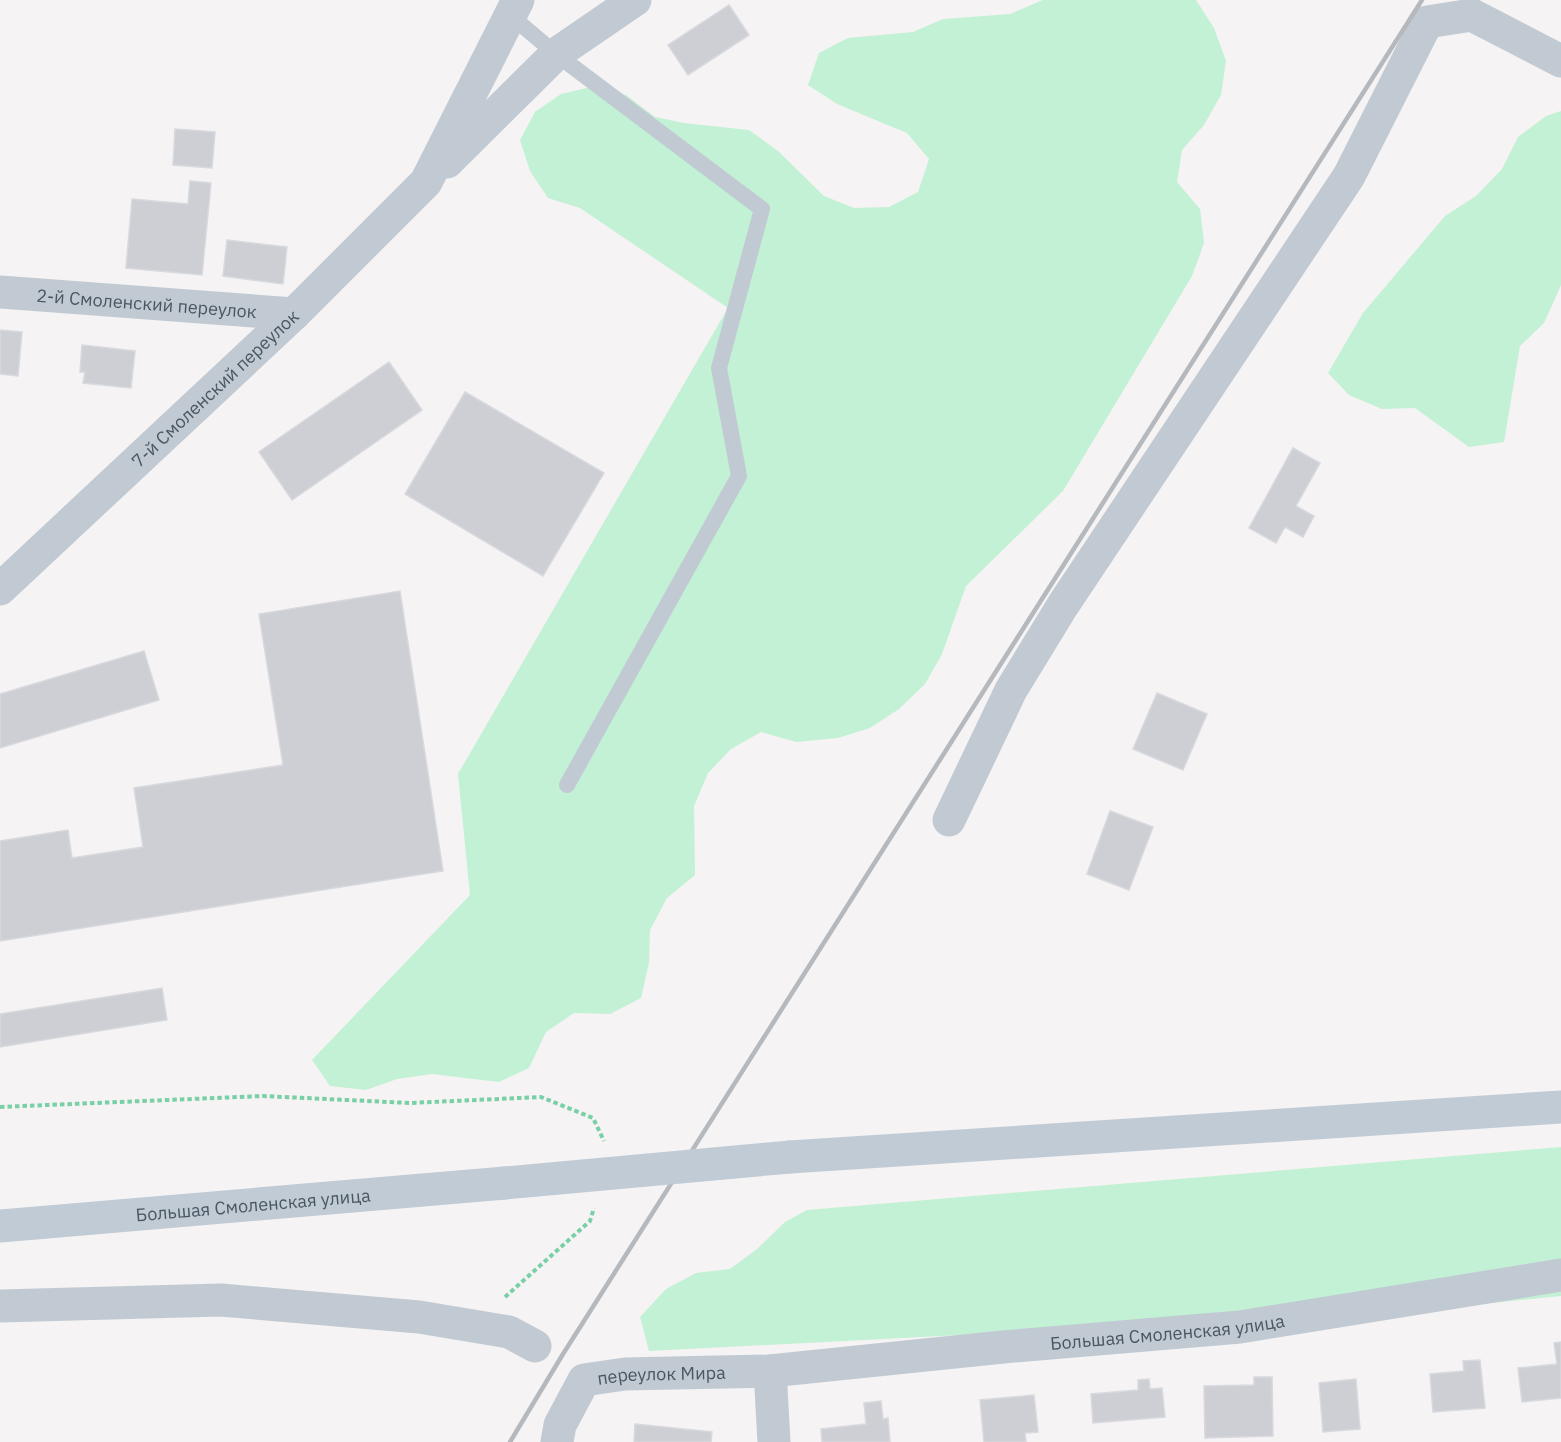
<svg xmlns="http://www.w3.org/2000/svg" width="1561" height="1442" font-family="'IBM Plex Sans',sans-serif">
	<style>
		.green { fill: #c3f1d5 }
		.building { fill: #cdcfd5; stroke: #d7d9de; stroke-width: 1.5 }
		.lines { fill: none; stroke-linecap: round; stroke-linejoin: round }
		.path { stroke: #7ad0a6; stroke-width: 4; stroke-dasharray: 4.5 3; stroke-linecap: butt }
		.lane { stroke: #c1cad2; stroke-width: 16 }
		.street { stroke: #c1cad2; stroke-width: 33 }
		.secondary { stroke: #c1cbd6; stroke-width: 33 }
		.rail { stroke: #b5b8bd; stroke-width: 4.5 }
		.secondary-bridge { stroke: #c1cbd6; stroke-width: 33 }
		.labels { text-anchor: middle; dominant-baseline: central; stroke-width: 6; stroke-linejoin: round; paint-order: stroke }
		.street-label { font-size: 18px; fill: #4a5661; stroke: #fff }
	</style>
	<rect width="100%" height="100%" fill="#f5f3f3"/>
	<g class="green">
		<polygon points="1043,0 1196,0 1214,28 1226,61 1221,95 1204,125 1182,150 1177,182 1200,209 1204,243 1192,276 1063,491 966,586 942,654 925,684 899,709 870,728 838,738 796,742 761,732 731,749 708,773 694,806 695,875 667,898 650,930 649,963 641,998 610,1014 574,1013 546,1032 529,1068 499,1082 432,1074 397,1079 366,1090 330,1086 312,1060 470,895 458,774 728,308 580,208 548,198 530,171 520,140 535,112 561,94 591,87 626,95 655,117 684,123 749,130 778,151 824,196 854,208 889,207 918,192 929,159 907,133 837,104 808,85 819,53 848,38 913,32 943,19 1010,14"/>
		<polygon points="1561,111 1561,285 1544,323 1520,346 1504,442 1469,447 1415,408 1382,409 1349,395 1328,373 1363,313 1445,216 1476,196 1502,169 1518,137 1546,116"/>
		<polygon points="1561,1147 1561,1296 1404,1312 649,1351 640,1317 666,1289 696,1273 730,1269 757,1249 785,1222 807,1210"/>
	</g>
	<g class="building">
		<polygon points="729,5 749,35 688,75 668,45"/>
		<polygon points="175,129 215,132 212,168 173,165"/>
		<polygon points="190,181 211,183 202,275 126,268 132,199 188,204"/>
		<polygon points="227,240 287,247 283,284 223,276"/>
		<polygon points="0,330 22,332 18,376 0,374"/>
		<polygon points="82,345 135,351 131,388 83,383 85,372 80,372"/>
		<polygon points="389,362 422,410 292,500 259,452"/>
		<polygon points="465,392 604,473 543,576 405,494"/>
		<polygon points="1293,448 1320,463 1296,506 1314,516 1303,537 1285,527 1276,543 1249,528"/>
		<polygon points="400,591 443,871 0,941 0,841 68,830 72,858 143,847 134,788 283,765 259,614"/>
		<polygon points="144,651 159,700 0,748 0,694"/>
		<polygon points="1157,693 1207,714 1183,770 1133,749"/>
		<polygon points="1110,811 1153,827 1129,890 1087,874"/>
		<polygon points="162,988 167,1020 0,1047 0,1014"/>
		<polygon points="1561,1342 1561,1398 1522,1402 1518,1368 1557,1364 1554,1343"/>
		<polygon points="1480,1360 1485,1408 1433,1412 1430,1374 1464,1371 1463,1361"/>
		<polygon points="1254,1377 1272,1377 1273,1436 1205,1438 1204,1386 1254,1385"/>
		<polygon points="1149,1379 1150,1389 1162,1388 1165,1417 1093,1423 1091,1394 1138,1390 1138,1380"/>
		<polygon points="1356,1379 1360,1429 1323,1432 1319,1383"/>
		<polygon points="1034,1395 1038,1432 1025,1433 1026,1442 984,1442 980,1400"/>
		<polygon points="881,1401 883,1419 888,1418 890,1442 822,1442 821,1429 866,1424 864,1403"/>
		<polygon points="635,1424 712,1432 711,1442 634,1442"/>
	</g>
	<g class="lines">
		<g class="path">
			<polyline points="0,1107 263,1096 410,1103 541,1097 593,1118 604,1141"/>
			<polyline points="505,1297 590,1221 594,1208"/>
		</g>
		<polyline class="lane" points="510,15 556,54 762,209 719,368 739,476 567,785"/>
		<g class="street">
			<polyline points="447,162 556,54 635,0"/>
			<path id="s1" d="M0,292l294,22"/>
			<path id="s2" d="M0,589l294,-275 132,-132 92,-182"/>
			<polyline points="949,820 1011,690 1063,605 1349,176 1427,22 1472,15 1561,61"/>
			<polyline points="0,1306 221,1300 419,1317 509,1332 535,1346"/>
			<polyline points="770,1371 774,1442"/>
			<path id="s3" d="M557,1442l3,-17 24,-45 41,-6 145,-3 233,-24 237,-20 321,-52"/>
		</g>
		<g class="secondary">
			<polyline points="790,1157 1561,1107"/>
			<path id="s4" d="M0,1226l505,-43"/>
		</g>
		<polyline class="rail" points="510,1442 563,1354 1422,0"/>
		<polyline class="secondary-bridge" points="505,1183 790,1157"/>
	</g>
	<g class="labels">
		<g class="street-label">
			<text stroke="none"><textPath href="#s1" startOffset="147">2-й Смоленский переулок</textPath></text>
			<text stroke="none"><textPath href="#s2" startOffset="294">7-й Смоленский переулок</textPath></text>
			<text stroke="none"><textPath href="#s4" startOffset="254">Большая Смоленская улица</textPath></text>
			<text stroke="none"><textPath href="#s3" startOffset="654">Большая Смоленская улица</textPath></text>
			<text stroke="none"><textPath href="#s3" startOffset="146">переулок Мира</textPath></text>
		</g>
	</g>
</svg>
